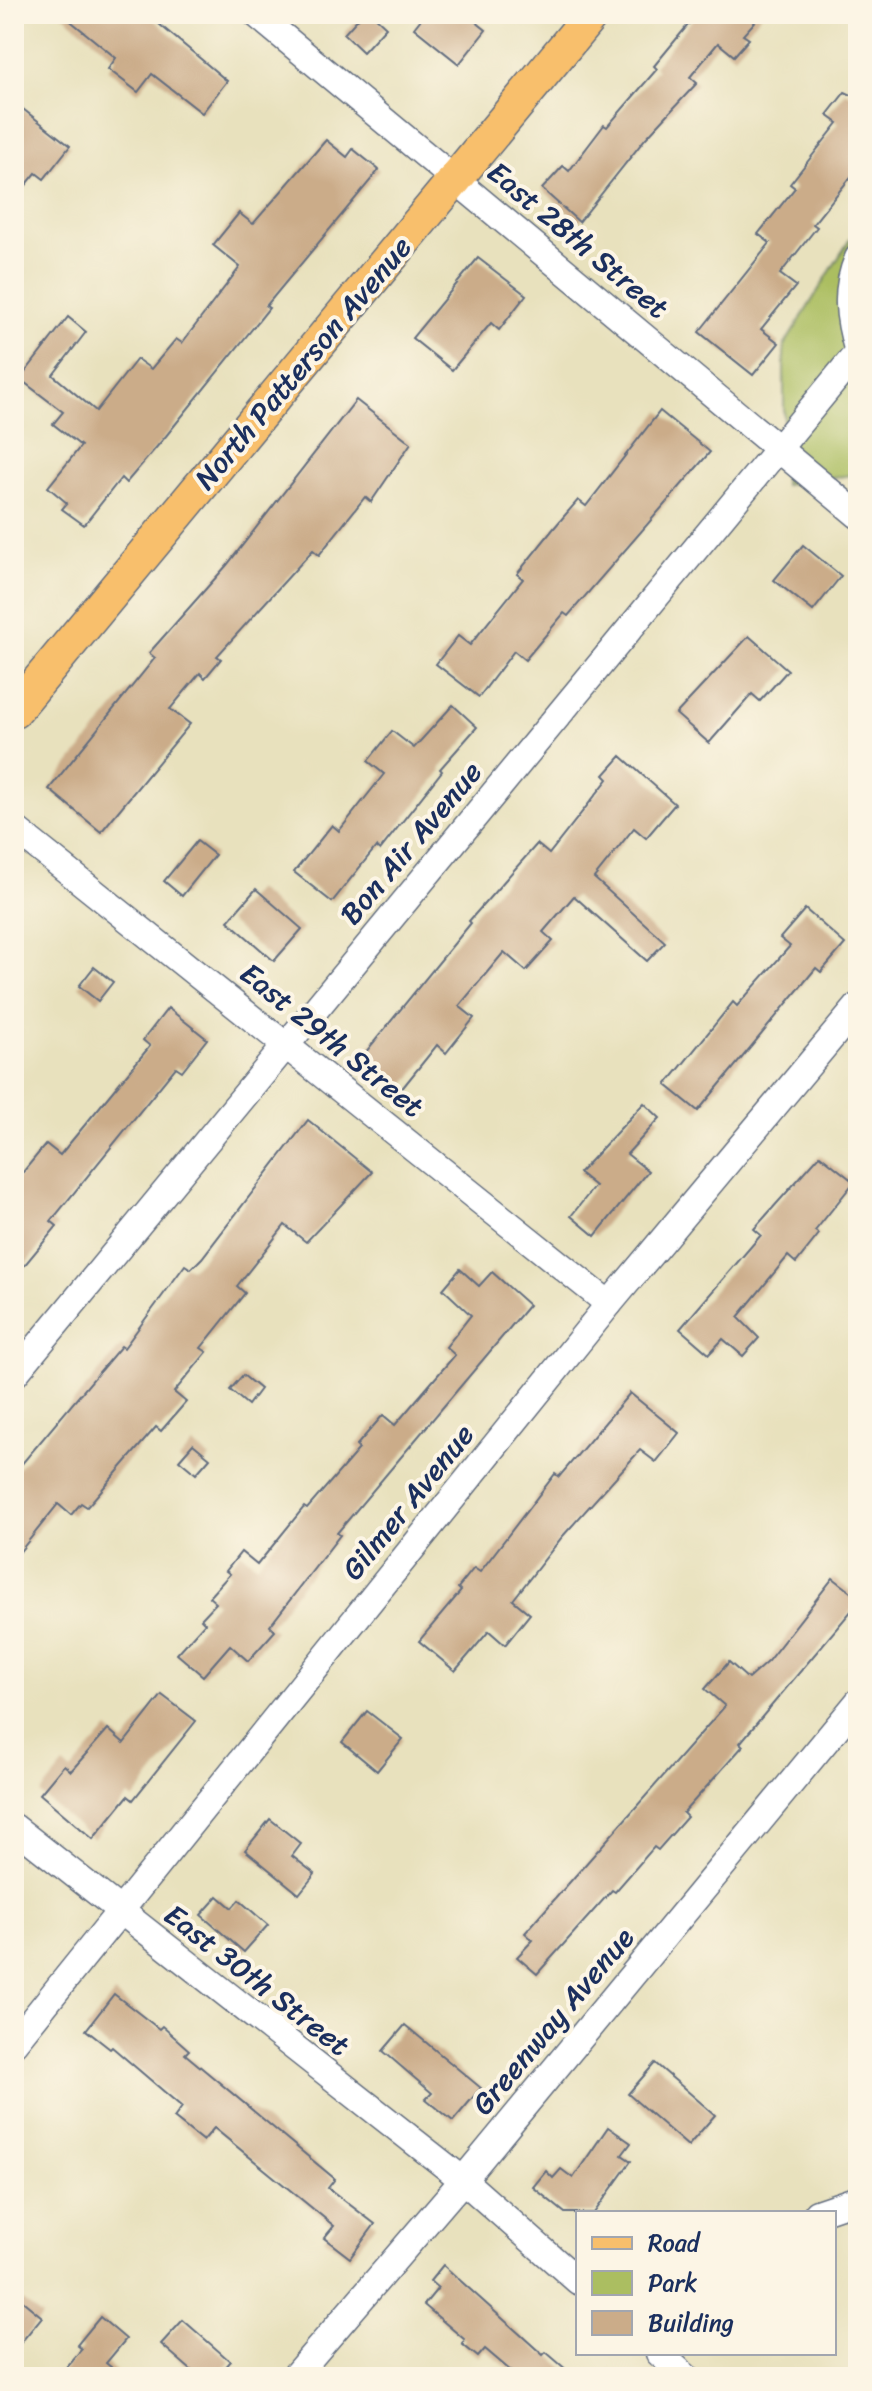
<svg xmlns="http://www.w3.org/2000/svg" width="872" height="2391" font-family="Sriracha,sans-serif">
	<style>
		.green { fill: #abbe61; stroke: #637660; stroke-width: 2 }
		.building { fill: #cbac89 }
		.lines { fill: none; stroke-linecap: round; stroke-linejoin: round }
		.minor-casing { stroke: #636d7f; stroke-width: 29 }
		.major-casing { stroke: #636d7f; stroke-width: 37 }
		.minor { stroke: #fff; stroke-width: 26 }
		.major { stroke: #f8bf6c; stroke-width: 34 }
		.labels { text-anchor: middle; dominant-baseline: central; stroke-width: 8; stroke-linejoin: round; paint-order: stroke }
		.street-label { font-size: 30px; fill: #1b2f5e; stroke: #fcf5e5 }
	</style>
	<rect width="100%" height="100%" fill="#fcf5e5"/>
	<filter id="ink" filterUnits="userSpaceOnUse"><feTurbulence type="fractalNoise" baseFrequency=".0125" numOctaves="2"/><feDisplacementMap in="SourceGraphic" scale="16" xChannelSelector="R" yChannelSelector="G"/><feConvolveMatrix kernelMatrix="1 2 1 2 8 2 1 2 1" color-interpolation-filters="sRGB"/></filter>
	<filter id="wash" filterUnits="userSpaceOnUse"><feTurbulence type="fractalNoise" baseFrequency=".006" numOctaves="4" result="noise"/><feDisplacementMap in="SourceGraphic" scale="32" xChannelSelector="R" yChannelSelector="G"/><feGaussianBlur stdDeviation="1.8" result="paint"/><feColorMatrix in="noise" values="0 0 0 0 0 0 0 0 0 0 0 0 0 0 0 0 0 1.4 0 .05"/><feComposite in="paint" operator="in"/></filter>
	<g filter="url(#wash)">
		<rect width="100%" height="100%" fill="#e8e1bd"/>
		<polygon class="green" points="858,226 858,474 784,485 784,346"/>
		<g id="blocks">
			<g class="building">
				<polygon points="62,14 147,14 227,81 202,113 152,74 138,92 108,69 116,58"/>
				<polygon points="362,14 372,14 386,27 363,52 344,34"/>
				<polygon points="425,14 466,14 486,30 459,64 414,28"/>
				<polygon points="697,14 762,14 743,35 749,39 734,56 718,43 690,77 697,83 645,139 579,222 542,189 563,166 569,171 604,125 607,127 657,69 654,66"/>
				<polygon points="845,92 858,98 858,168 813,224 817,227 780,274 796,286 761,329 779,343 753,375 699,332 770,243 758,234 795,188 790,184 838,123 827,115"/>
				<polygon points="14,102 70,146 44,179 36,173 14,200"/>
				<polygon points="326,140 347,157 353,149 379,170 266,306 269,308 166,436 126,483 121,478 84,525 62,509 67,503 48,487 81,446 53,424 63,412 20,379 68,317 86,332 53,375 96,411 137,359 151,369 176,339 182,343 240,267 213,245 239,213 253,224"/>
				<polygon points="478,258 526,295 499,330 491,323 452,370 412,338"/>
				<polygon points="356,400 411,443 371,502 365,497 319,555 313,550 217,656 221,659 205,678 200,673 170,709 190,724 101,832 49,789 155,658 149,653 227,565"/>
				<polygon points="660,411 710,452 568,616 564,613 525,660 514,651 479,697 436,664 458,636 470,645 523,579 517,574 554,528 578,500 586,506"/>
				<polygon points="803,545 841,576 813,611 774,580"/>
				<polygon points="749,636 788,670 760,701 752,694 709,743 676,714"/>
				<polygon points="453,705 477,727 440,769 442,771 380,850 376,847 332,902 294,872 332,825 339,831 384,774 368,761 392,731 414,748"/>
				<polygon points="621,756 675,804 646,838 634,828 594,878 665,942 647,961 574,896 543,932 553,941 526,971 504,952 459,1006 474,1018 446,1053 437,1045 396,1096 356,1064 471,923 469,921 537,844 549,854 608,779 604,775"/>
				<polygon points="197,841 215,855 182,896 164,881"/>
				<polygon points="256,889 302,929 274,961 228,921"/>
				<polygon points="805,909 845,944 821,972 816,968 698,1111 666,1085 733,1002 737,1006 790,946 780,938"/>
				<polygon points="94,967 113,982 98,1001 79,986"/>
				<polygon points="168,1008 207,1039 182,1071 176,1067 51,1221 57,1226 14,1278 14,1183 46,1144 60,1155 150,1046 143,1040"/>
				<polygon points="644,1103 660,1118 627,1154 648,1171 595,1236 571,1216 595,1186 579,1173"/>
				<polygon points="308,1120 372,1172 306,1242 285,1225 237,1286 245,1293 201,1348 207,1352 174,1392 186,1402 161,1431 156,1427 87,1507 81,1503 71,1515 58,1504 14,1559 14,1473 121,1346 124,1348 185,1265 191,1269 202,1258"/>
				<polygon points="820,1155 854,1182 815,1231 819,1234 796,1263 788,1256 738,1317 759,1338 743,1356 723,1339 709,1354 680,1329 761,1235 754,1229"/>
				<polygon points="460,1269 479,1286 492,1272 529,1305 337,1533 340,1535 270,1626 275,1631 248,1661 230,1645 203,1676 177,1654 205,1623 201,1619 216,1603 209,1597 230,1574 226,1571 241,1552 257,1565 304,1507 307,1509 359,1449 356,1446 383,1415 395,1425 455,1355 446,1347 471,1315 443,1289"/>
				<polygon points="243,1375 260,1389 248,1405 230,1390"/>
				<polygon points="630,1393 679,1433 656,1462 640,1450 562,1537 513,1600 530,1614 505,1645 489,1631 455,1671 419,1641 461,1591 458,1588 474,1568 480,1572 555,1474 559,1477"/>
				<polygon points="193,1444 210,1458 196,1474 179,1460"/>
				<polygon points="833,1578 858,1597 858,1603 740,1743 743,1746 683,1813 687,1817 658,1850 654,1847 615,1892 612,1890 537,1974 517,1957 533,1940 525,1933 725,1706 705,1689 729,1662 748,1679 768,1661"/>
				<polygon points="162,1695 196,1721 133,1800 128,1796 93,1839 40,1794 64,1765 71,1771 108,1729 124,1743"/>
				<polygon points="367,1711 403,1739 377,1771 342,1742"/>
				<polygon points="270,1819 301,1844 292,1856 315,1874 299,1894 245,1850"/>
				<polygon points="218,1896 232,1908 239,1900 268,1925 244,1952 201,1915"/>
				<polygon points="114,1994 159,2029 162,2026 189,2050 185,2054 335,2179 328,2188 375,2224 350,2258 324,2238 334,2226 214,2128 203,2141 174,2118 182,2107 112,2047 110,2049 86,2030"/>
				<polygon points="405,2025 481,2088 453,2121 426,2099 432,2093 383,2051"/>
				<polygon points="655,2063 715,2115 688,2146 628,2094"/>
				<polygon points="608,2127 631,2143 622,2155 631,2161 594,2213 565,2213 533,2187 546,2171 553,2178 561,2169 573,2178"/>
				<polygon points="443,2265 543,2355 546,2352 575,2377 518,2377 485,2349 478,2357 462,2344 465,2340 424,2305 438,2288 430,2281"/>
				<polygon points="14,2294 42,2317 14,2351"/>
				<polygon points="100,2317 126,2339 106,2363 123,2377 58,2377 82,2349 77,2345"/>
				<polygon points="183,2320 230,2361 216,2377 199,2377 161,2344"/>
			</g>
		</g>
	</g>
	<g filter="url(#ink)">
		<use href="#blocks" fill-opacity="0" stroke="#636d7f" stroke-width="2"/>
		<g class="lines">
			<g class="minor-casing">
				<g id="minor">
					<polyline points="256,14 858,515"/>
					<path d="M858,352c-10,-34 -14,-61 0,-94"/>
					<polyline points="14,828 609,1304"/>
					<polyline points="14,1375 858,352"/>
					<polyline points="14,1827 463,2180 578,2281"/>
					<polyline points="14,2043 609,1304 858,1006"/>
					<polyline points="817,2213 858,2199"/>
					<polyline points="659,2353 686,2377"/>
					<polyline points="294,2377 463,2180 858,1702"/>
				</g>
			</g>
			<g class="major-casing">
				<polyline id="major" points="14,711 592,14"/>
			</g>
			<use href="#minor" class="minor"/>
			<use href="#major" class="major"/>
		</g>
	</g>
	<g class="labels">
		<g class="street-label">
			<text transform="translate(578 240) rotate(40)">East 28th Street</text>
			<text transform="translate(303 363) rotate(-50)">North Patterson Avenue</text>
			<text transform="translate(411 843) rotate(-50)">Bon Air Avenue</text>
			<text transform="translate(332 1040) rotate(39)">East 29th Street</text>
			<text transform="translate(408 1502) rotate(-51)">Gilmer Avenue</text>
			<text transform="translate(257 1980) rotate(38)">East 30th Street</text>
			<text transform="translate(553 2021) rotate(-50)">Greenway Avenue</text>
		</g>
	</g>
	<rect width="872" height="2391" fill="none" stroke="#fcf5e5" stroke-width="48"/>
	<rect x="576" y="2211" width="260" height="144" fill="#fcf5e5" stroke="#a2a6af" stroke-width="2"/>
	<rect x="592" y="2237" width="40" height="12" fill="#f8bf6c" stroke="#a2a6af" stroke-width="2"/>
	<text x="648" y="2251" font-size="24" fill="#1b2f5e">Road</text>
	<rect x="592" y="2271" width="40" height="24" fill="#abbe61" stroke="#a2a6af" stroke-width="2"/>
	<text x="648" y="2291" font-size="24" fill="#1b2f5e">Park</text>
	<rect x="592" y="2311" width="40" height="24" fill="#cbac89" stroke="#a2a6af" stroke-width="2"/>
	<text x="648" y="2331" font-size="24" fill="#1b2f5e">Building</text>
</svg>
